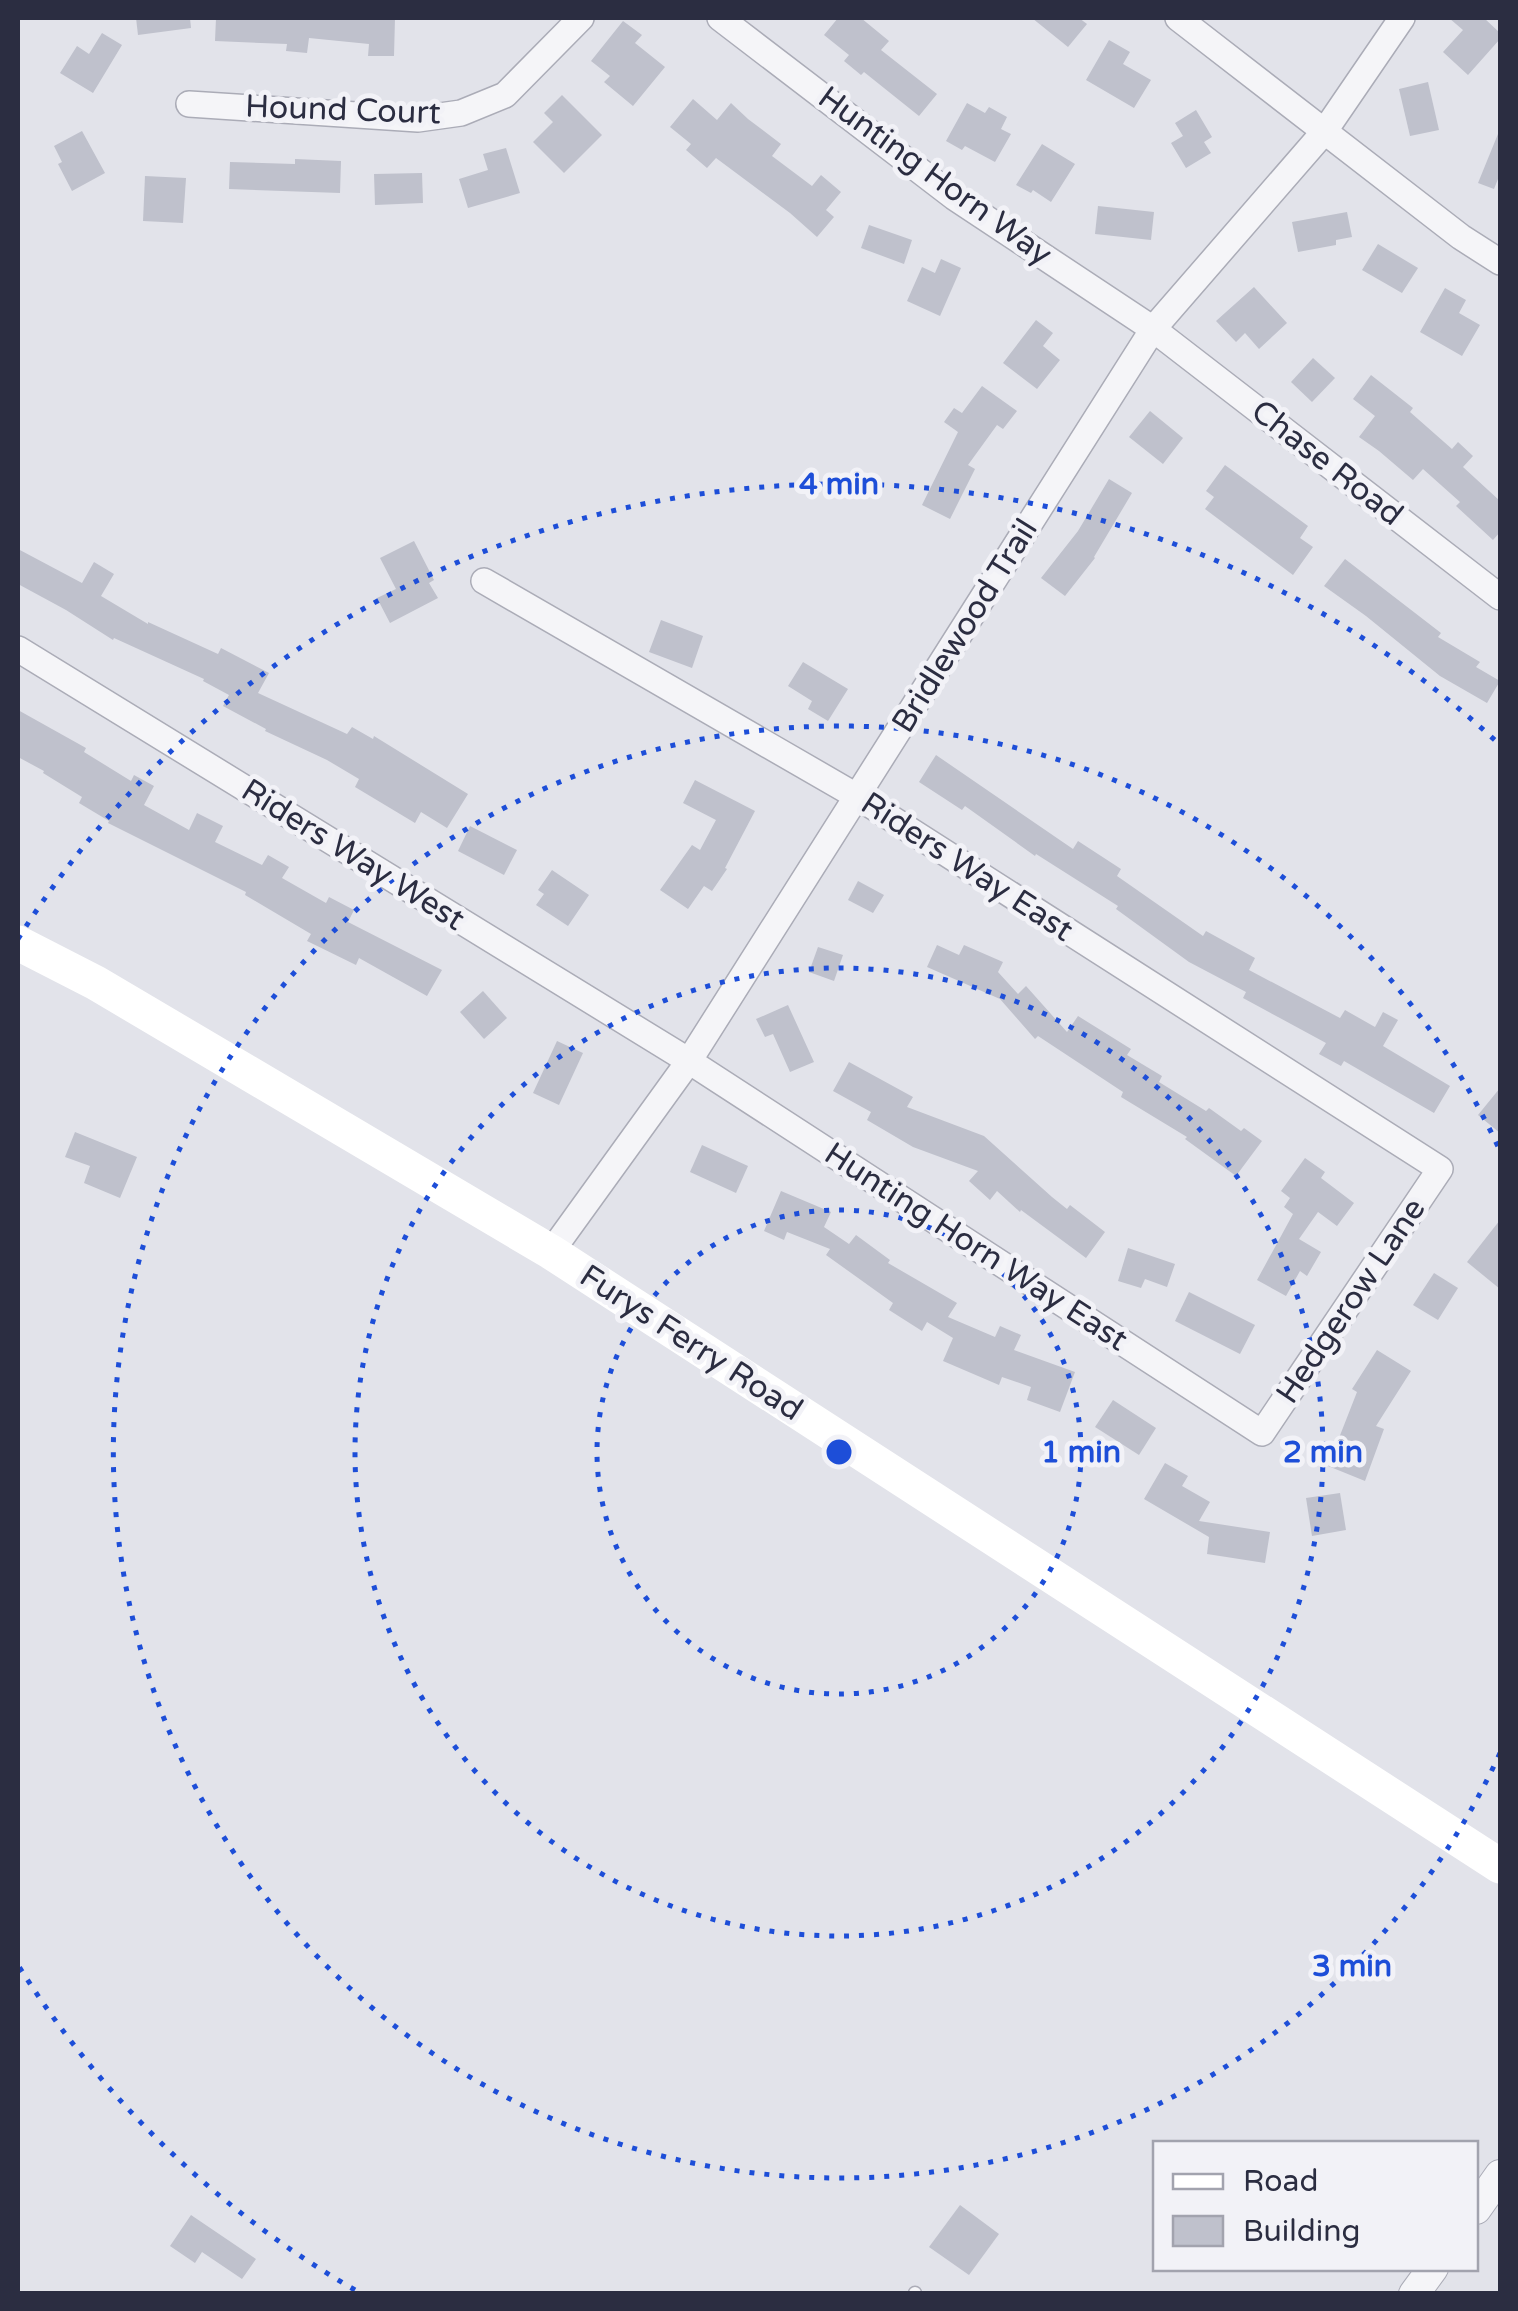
<svg xmlns="http://www.w3.org/2000/svg" width="1518" height="2311" font-family="'Varela Round',sans-serif">
	<style>
		.building { fill: #bfc1cc }
		.lines { fill: none; stroke-linecap: round; stroke-linejoin: round }
		.service-casing { stroke: #abacb7; stroke-width: 15 }
		.minor-casing { stroke: #abacb7; stroke-width: 28 }
		.tertiary-casing { stroke: #abacb7; stroke-width: 32 }
		.service { stroke: #f5f5f8; stroke-width: 12 }
		.minor { stroke: #f5f5f8; stroke-width: 25 }
		.tertiary { stroke: #f5f5f8; stroke-width: 30 }
		.secondary { stroke: #fff; stroke-width: 35 }
		.ring { fill: none; stroke: #1d4ed8; stroke-width: 5; stroke-dasharray: 5 10 }
		.labels { text-anchor: middle; dominant-baseline: central; stroke-width: 10; stroke-linejoin: round; paint-order: stroke }
		.street-label { font-size: 32px; fill: #2b2d41; stroke: #f2f2f7 }
		.centre { fill: #1d4ed8; stroke: #f2f2f7; stroke-width: 5 }
		.ring-label { font-size: 30px; text-anchor: middle; font-weight: bold; fill: #1d4ed8; stroke: #f2f2f7; stroke-width: 10; stroke-linejoin: round; paint-order: stroke }
	</style>
	<rect width="100%" height="100%" fill="#e2e3ea"/>
	<g class="building">
		<polygon points="136,18 190,18 191,28 138,35"/>
		<polygon points="216,18 395,18 394,56 368,56 369,44 309,38 307,53 286,51 287,44 215,41"/>
		<polygon points="838,18 861,18 889,41 881,50 937,94 919,116 864,72 861,75 844,61 849,55 824,35"/>
		<polygon points="1032,18 1079,18 1087,24 1068,47"/>
		<polygon points="1449,18 1484,18 1500,33 1500,39 1468,75 1443,52 1463,30"/>
		<polygon points="623,21 642,35 635,43 665,67 633,106 604,82 610,76 591,61"/>
		<polygon points="102,33 122,45 93,93 60,73 77,46 89,54"/>
		<polygon points="1109,40 1130,52 1123,64 1151,80 1134,108 1086,80"/>
		<polygon points="1428,82 1439,130 1410,136 1399,89"/>
		<polygon points="562,95 602,135 564,173 533,142 553,122 544,113"/>
		<polygon points="693,99 717,120 731,103 748,119 781,144 772,156 812,186 821,175 841,192 826,210 834,217 817,237 790,213 716,158 707,168 686,150 691,144 670,127"/>
		<polygon points="967,103 985,113 989,107 1007,117 1001,129 1011,134 995,162 965,146 962,150 946,141"/>
		<polygon points="1196,110 1212,137 1204,142 1211,153 1186,168 1171,143 1183,136 1175,123"/>
		<polygon points="1500,129 1500,174 1494,189 1478,183"/>
		<polygon points="82,131 105,173 72,191 58,164 62,162 54,146"/>
		<polygon points="1042,144 1075,164 1051,202 1033,190 1031,193 1016,185"/>
		<polygon points="506,148 520,193 468,208 459,179 488,170 483,154"/>
		<polygon points="295,159 341,161 340,193 229,189 230,162 295,164"/>
		<polygon points="422,173 423,203 375,205 374,174"/>
		<polygon points="145,176 186,178 183,223 143,221"/>
		<polygon points="1098,206 1154,212 1151,240 1095,234"/>
		<polygon points="1347,212 1352,237 1336,240 1336,245 1298,252 1292,222"/>
		<polygon points="869,225 912,240 904,264 861,248"/>
		<polygon points="1378,244 1418,268 1402,293 1362,270"/>
		<polygon points="941,259 961,268 940,316 907,301 922,267 935,273"/>
		<polygon points="1254,287 1287,323 1259,349 1245,333 1236,342 1216,321"/>
		<polygon points="1445,288 1466,300 1459,313 1480,325 1462,356 1420,332"/>
		<polygon points="1036,320 1053,333 1043,346 1060,360 1037,389 1003,363"/>
		<polygon points="1313,358 1335,378 1312,402 1291,382"/>
		<polygon points="1371,375 1413,408 1410,412 1452,449 1458,442 1473,456 1463,467 1500,501 1500,532 1493,540 1456,506 1460,502 1423,469 1413,480 1379,451 1359,437 1375,416 1353,399"/>
		<polygon points="982,386 1017,411 1003,429 997,425 968,465 975,469 950,519 922,505 958,432 944,422 954,408 962,413"/>
		<polygon points="1150,411 1183,438 1163,464 1129,437"/>
		<polygon points="1225,465 1308,526 1300,538 1313,547 1293,575 1205,509 1214,497 1206,491"/>
		<polygon points="1109,479 1132,493 1094,557 1095,558 1065,596 1041,578 1078,531"/>
		<polygon points="414,541 434,580 429,583 438,598 390,623 377,598 396,589 380,558"/>
		<polygon points="18,549 82,583 94,562 114,574 101,596 148,624 148,622 218,654 221,648 269,673 258,693 347,734 352,727 373,739 374,736 468,794 447,828 421,812 415,823 355,787 359,779 327,760 265,731 266,729 223,706 229,695 203,681 204,679 114,638 113,640 66,610 18,584"/>
		<polygon points="1345,559 1441,633 1438,637 1480,662 1476,667 1500,681 1487,703 1440,676 1366,616 1324,586"/>
		<polygon points="661,620 703,636 692,668 649,652"/>
		<polygon points="803,662 848,689 828,721 808,709 812,701 788,686"/>
		<polygon points="18,710 86,748 84,752 131,781 134,775 154,786 144,805 189,830 197,813 223,826 215,842 262,865 268,855 289,867 282,878 326,903 329,897 354,910 348,922 442,970 427,996 359,958 356,965 307,941 311,934 245,895 246,892 108,823 109,821 79,803 82,797 43,773 44,771 18,757"/>
		<polygon points="936,755 1073,849 1078,841 1121,869 1117,876 1203,936 1206,931 1255,958 1249,970 1340,1018 1345,1010 1375,1027 1383,1012 1398,1020 1383,1046 1450,1086 1434,1113 1344,1061 1341,1066 1319,1054 1326,1043 1243,998 1246,992 1189,962 1116,909 1118,906 1036,854 1035,856 965,806 962,810 919,782"/>
		<polygon points="695,780 755,811 725,868 727,869 712,891 704,886 688,909 660,890 692,845 700,850 716,820 683,803"/>
		<polygon points="470,826 517,850 504,875 458,851"/>
		<polygon points="552,870 589,895 568,926 536,905 544,894 538,890"/>
		<polygon points="858,881 884,895 873,913 848,900"/>
		<polygon points="937,945 959,955 964,945 1003,962 998,972 1018,994 1026,986 1067,1032 1078,1016 1131,1049 1127,1055 1162,1076 1159,1082 1206,1111 1209,1108 1241,1131 1244,1128 1262,1141 1236,1176 1185,1139 1187,1137 1121,1097 1123,1092 1038,1036 1035,1039 1000,999 927,967"/>
		<polygon points="818,947 843,955 834,981 809,972"/>
		<polygon points="483,991 507,1018 484,1039 460,1012"/>
		<polygon points="788,1005 814,1062 790,1072 773,1034 765,1037 756,1019"/>
		<polygon points="557,1041 583,1053 559,1105 533,1093"/>
		<polygon points="849,1062 913,1097 907,1107 984,1136 1052,1197 1067,1209 1070,1205 1105,1232 1086,1258 1021,1210 1020,1212 997,1191 990,1200 969,1181 978,1171 913,1147 867,1120 871,1112 833,1091"/>
		<polygon points="1500,1088 1500,1133 1478,1115"/>
		<polygon points="75,1132 137,1157 120,1198 84,1183 90,1166 65,1157"/>
		<polygon points="702,1145 748,1166 736,1193 690,1172"/>
		<polygon points="1305,1158 1325,1172 1321,1178 1354,1203 1337,1226 1318,1212 1299,1239 1321,1252 1307,1276 1300,1271 1286,1296 1257,1280 1293,1214 1284,1207 1290,1198 1281,1191"/>
		<polygon points="781,1191 831,1212 824,1227 849,1244 856,1235 890,1260 888,1263 957,1303 948,1317 995,1337 1000,1326 1021,1335 1014,1350 1075,1372 1060,1412 1027,1400 1031,1387 1002,1377 999,1385 943,1361 953,1338 927,1322 922,1331 889,1310 893,1303 826,1255 830,1249 787,1232 784,1240 764,1231"/>
		<polygon points="1500,1220 1500,1289 1467,1262"/>
		<polygon points="1128,1248 1175,1264 1167,1287 1145,1279 1141,1288 1118,1281"/>
		<polygon points="1434,1273 1458,1288 1438,1320 1413,1305"/>
		<polygon points="1189,1292 1255,1325 1240,1354 1175,1321"/>
		<polygon points="1377,1350 1411,1371 1376,1426 1384,1429 1365,1481 1328,1466 1357,1392 1352,1389"/>
		<polygon points="1113,1400 1156,1428 1139,1455 1095,1427"/>
		<polygon points="1165,1463 1188,1476 1182,1486 1210,1502 1199,1521 1270,1532 1265,1563 1207,1554 1209,1537 1144,1499"/>
		<polygon points="1340,1493 1346,1530 1312,1536 1306,1498"/>
		<polygon points="960,2205 999,2234 969,2275 929,2247"/>
		<polygon points="191,2215 256,2259 242,2279 202,2252 195,2263 170,2246"/>
	</g>
	<g class="lines">
		<g class="service-casing">
			<polyline id="service" points="915,2294 915,2293"/>
		</g>
		<g class="minor-casing">
			<g id="minor">
				<polyline points="720,18 954,197 1153,329 1500,597"/>
				<polyline points="1178,18 1461,237 1500,262"/>
				<polyline points="189,104 418,119 461,113 505,95 581,18"/>
				<polyline points="18,649 689,1061 1262,1433 1440,1169 858,797 484,581"/>
				<polyline points="551,1252 689,1061 1153,329 1324,132 1402,18"/>
			</g>
		</g>
		<g class="tertiary-casing">
			<g id="tertiary">
				<polyline points="1476,2209 1500,2175"/>
				<polyline points="1414,2294 1433,2268"/>
			</g>
		</g>
		<use href="#service" class="service"/>
		<use href="#minor" class="minor"/>
		<use href="#tertiary" class="tertiary"/>
		<polyline class="secondary" points="18,943 96,983 551,1252 1500,1866"/>
	</g>
	<g class="ring">
		<circle cx="839" cy="1452" r="242"/>
		<circle cx="839" cy="1452" r="484"/>
		<path d="M1500 1753A726 726 0 1 1 1500 1151"/>
		<path d="M355 2290A968 968 0 0 1 18 1965M18 939A968 968 0 0 1 1499 744"/>
	</g>
	<g class="labels">
		<g class="street-label">
			<text transform="translate(343 110) rotate(2)">Hound Court</text>
			<text transform="translate(935 176) rotate(36)">Hunting Horn Way</text>
			<text transform="translate(1327 463) rotate(38)">Chase Road</text>
			<text transform="translate(965 626) rotate(-58)">Bridlewood Trail</text>
			<text transform="translate(353 855) rotate(32)">Riders Way West</text>
			<text transform="translate(967 867) rotate(33)">Riders Way East</text>
			<text transform="translate(976 1247) rotate(33)">Hunting Horn Way East</text>
			<text transform="translate(1351 1301) rotate(-56)">Hedgerow Lane</text>
			<text transform="translate(691 1343) rotate(33)">Furys Ferry Road</text>
		</g>
	</g>
	<circle cx="839" cy="1452" r="15" class="centre"/>
	<g class="ring-label">
		<text x="839" y="494">4 min</text>
		<text x="1081" y="1462">1 min</text>
		<text x="1323" y="1462">2 min</text>
		<text x="1352" y="1976">3 min</text>
	</g>
	<rect width="1518" height="2311" fill="none" stroke="#2b2d41" stroke-width="40"/>
	<rect x="1153" y="2141" width="325" height="130" fill="#f2f2f7" stroke="#a2a3ae" stroke-width="2.5"/>
	<rect x="1173" y="2174" width="50" height="15" fill="#ffffff" stroke="#a2a3ae" stroke-width="2.5"/>
	<text x="1243" y="2191" font-size="30" fill="#2b2d41">Road</text>
	<rect x="1173" y="2216" width="50" height="30" fill="#bfc1cc" stroke="#a2a3ae" stroke-width="2.5"/>
	<text x="1243" y="2241" font-size="30" fill="#2b2d41">Building</text>
</svg>
